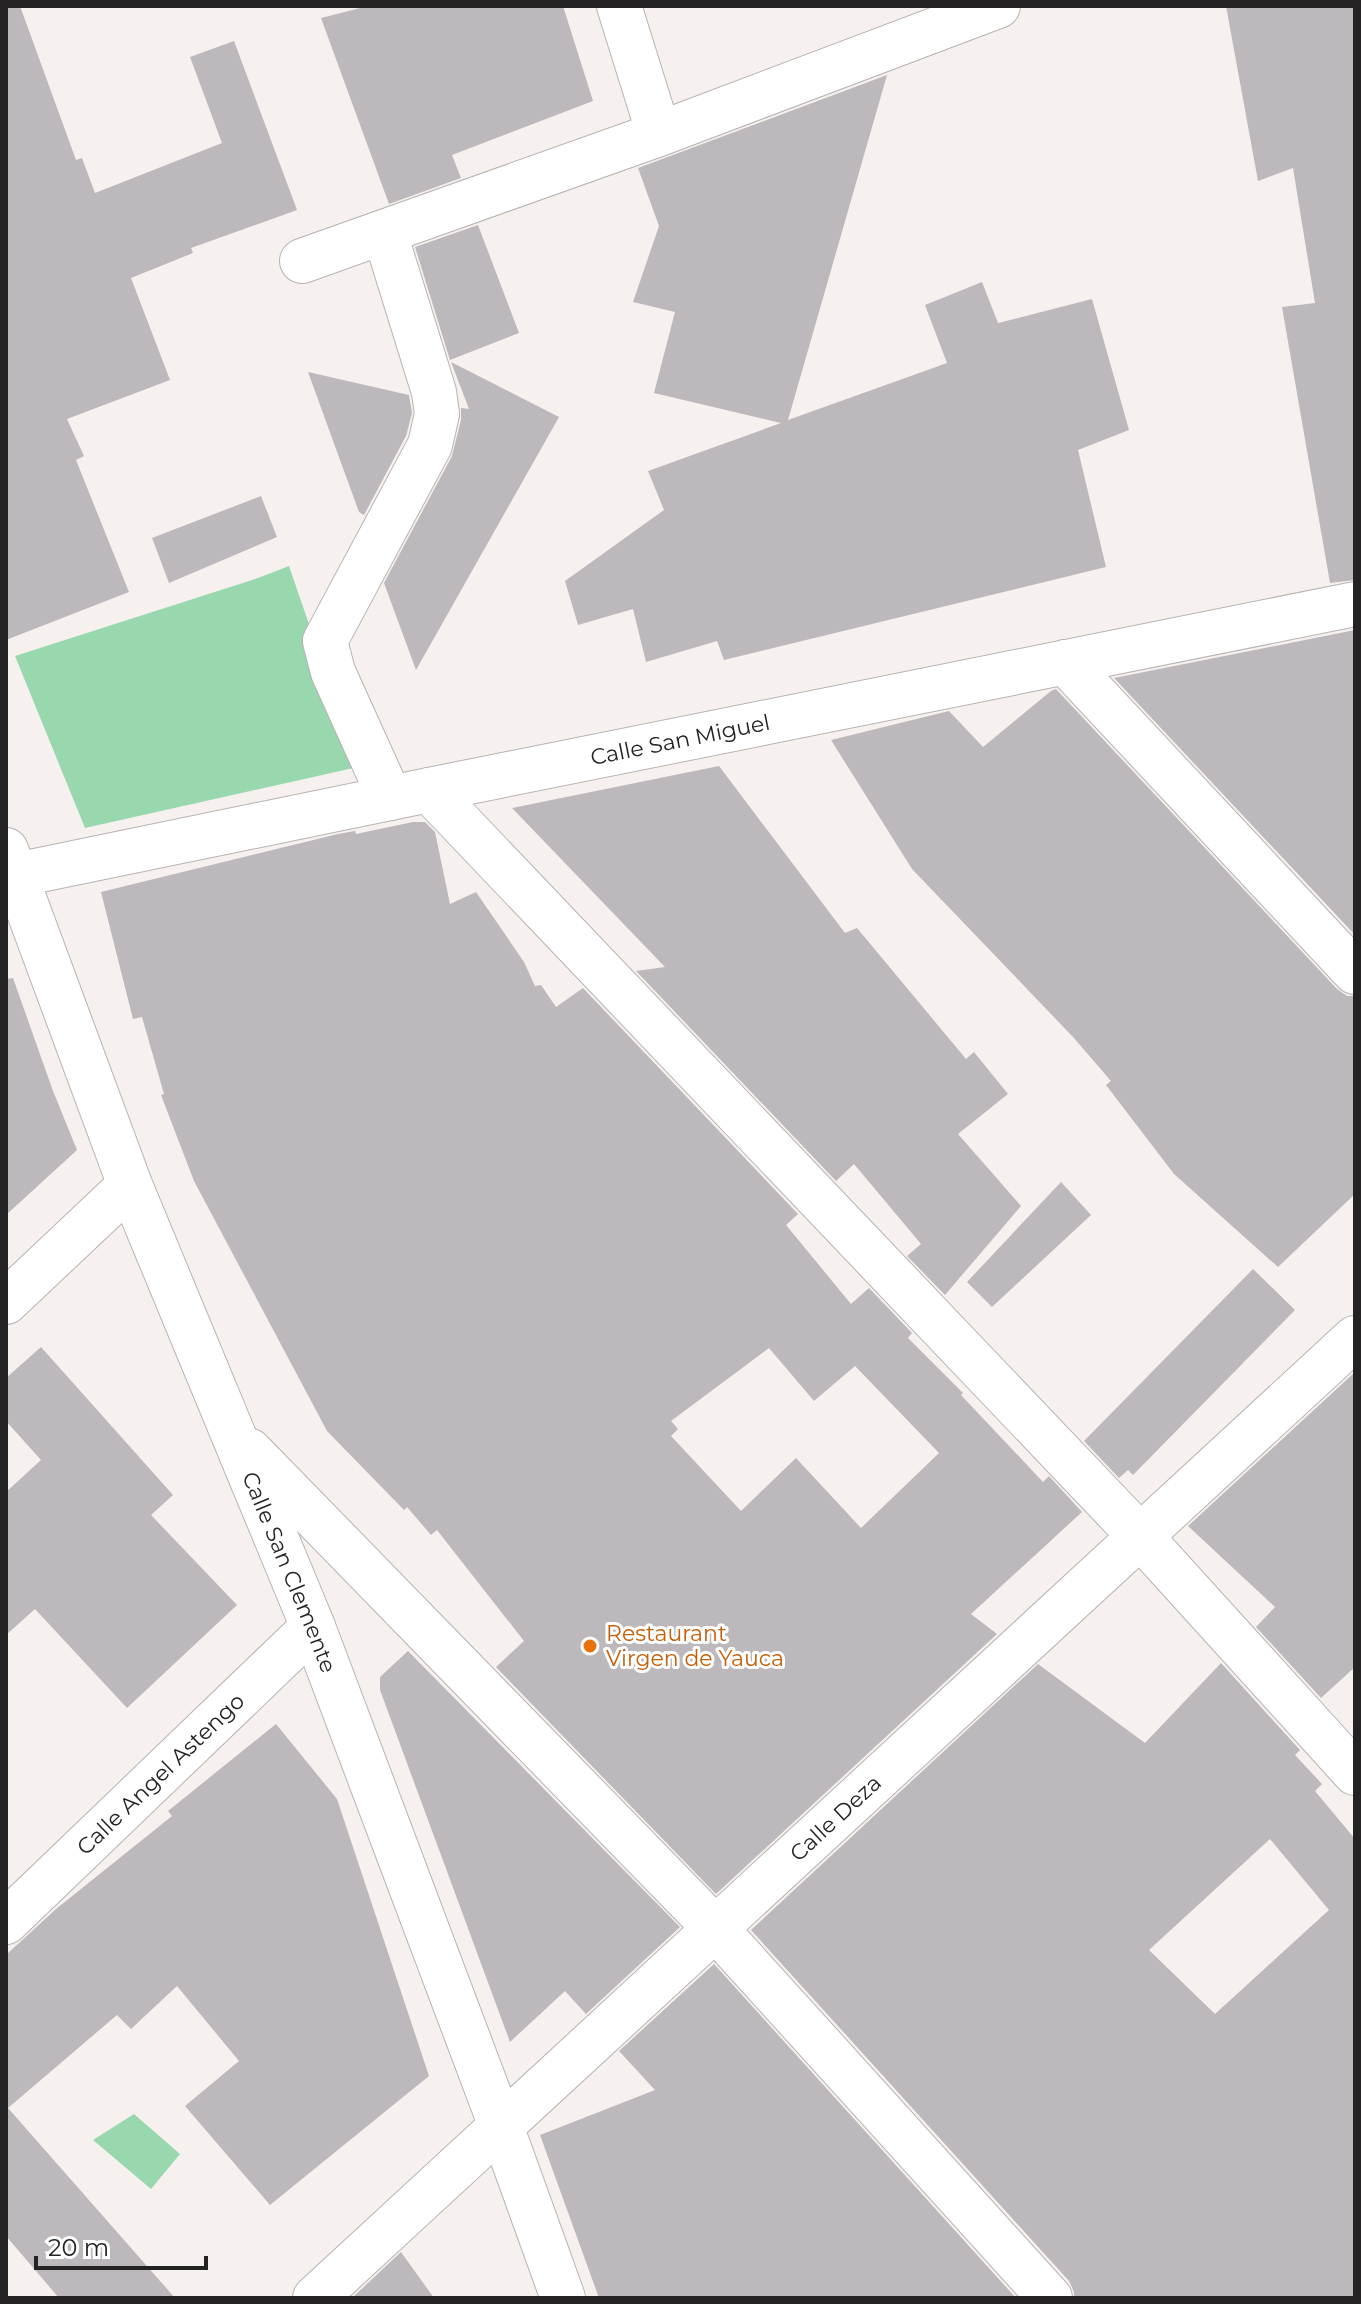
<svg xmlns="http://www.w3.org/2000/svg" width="1361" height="2304" font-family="Montserrat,sans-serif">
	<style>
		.green { fill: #99d7af }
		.building { fill: #bcb8bc; fill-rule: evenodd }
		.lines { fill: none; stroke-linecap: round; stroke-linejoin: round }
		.minor-casing { stroke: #b7b3b1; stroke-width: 46 }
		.minor { stroke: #fff; stroke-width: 44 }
		.food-dot { fill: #e8710a; stroke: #fff; stroke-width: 3 }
		.labels { text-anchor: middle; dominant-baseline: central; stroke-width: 6; stroke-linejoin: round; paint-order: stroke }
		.street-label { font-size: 22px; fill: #242222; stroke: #fff }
		.food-label { font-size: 22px; fill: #c56008; stroke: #fff; text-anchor: start }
	</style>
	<rect width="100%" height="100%" fill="#f6f1ef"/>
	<g class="green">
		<polygon points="289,566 358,767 85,828 15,656 258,578"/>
		<polygon points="134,2114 180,2154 151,2189 93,2140"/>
	</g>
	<g class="building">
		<polygon points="6,6 20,6 76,160 82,158 95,193 222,143 190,57 234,41 297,210 191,248 193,253 131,278 170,380 67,419 84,456 76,460 129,592 6,640"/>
		<polygon points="368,6 563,6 593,101 452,155 461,178 389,204 321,18"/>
		<polygon points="1226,6 1355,6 1355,580 1330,583 1282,307 1315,303 1293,168 1258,181"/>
		<polygon points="887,75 788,420 947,363 925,305 982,282 998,323 1092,299 1129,430 1078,450 1106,567 724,660 717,641 646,662 633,609 578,625 565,581 664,510 648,471 781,423 654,393 675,312 633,302 659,226 638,168"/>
		<polygon points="478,225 519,333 450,360 415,247"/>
		<polygon points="451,362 559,417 416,670 384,583 452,456 461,420 461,408 469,409"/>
		<polygon points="308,372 409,395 412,413 406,436 364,515 359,512"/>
		<polygon points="261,496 277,537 169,583 152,538"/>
		<polygon points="1355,630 1355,935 1114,678"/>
		<polygon points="1056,689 1337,989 1347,996 1355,996 1355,1194 1278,1267 1174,1174 1106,1085 1111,1081 1073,1037 912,869 831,740 949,711 983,747 1051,691"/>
		<polygon points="719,766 845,933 857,928 966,1059 974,1052 1008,1094 958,1134 1021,1206 945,1295 907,1256 921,1244 854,1164 836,1181 636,971 665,967 512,808"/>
		<path d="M413,822h12l10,10 15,72 26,-12 48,70 11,24 6,-1 15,22 27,-19 215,226 -12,11 65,79 18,-16 43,45 -4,5 55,55 -2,2 82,87 6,-6 33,36 -111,102 26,20 -281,260 -220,-227 28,-26 -87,-111 -6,5 -24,-28 -3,3 -77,-79 -133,-250 -33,-86 3,-1 -22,-77 -9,2 -32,-127 237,-58 17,-3 1,3zM769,1348l45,53 41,-35 84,87 -78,75 -65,-70 -55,53 -70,-75 7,-7 -7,-8z"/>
		<polygon points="13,978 53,1091 77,1150 6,1215 6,979"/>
		<polygon points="1061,1182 1091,1215 992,1307 967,1282"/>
		<polygon points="1253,1269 1295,1310 1133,1475 1128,1470 1119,1478 1084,1441"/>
		<polygon points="41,1347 173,1495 151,1515 237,1605 127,1708 35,1609 6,1635 6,1492 41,1460 6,1421 6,1378"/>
		<polygon points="1355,1372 1355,1667 1321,1698 1256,1627 1275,1607 1188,1526"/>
		<polygon points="408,1651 680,1927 586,2014 565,1991 510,2042 380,1690 380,1677"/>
		<path d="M1221,1663l79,87 -5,5 27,29 -7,7 40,48v459h-281v-6l-5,-11 -318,-351 287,-266 107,79zM1270,1839l59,71 -114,104 -66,-64z"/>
		<polygon points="276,1724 337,1799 429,2076 270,2205 185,2106 239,2061 177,1986 131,2029 117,2015 8,2108 175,2298 59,2298 6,2236 6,1955 56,1909 172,1816 168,1811"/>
		<polygon points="714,1964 1016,2298 599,2298 540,2135 655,2090 619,2051"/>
		<polygon points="401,2252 434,2298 352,2298"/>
	</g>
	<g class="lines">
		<g class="minor-casing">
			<g id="minor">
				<polyline points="619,6 659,134"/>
				<polyline points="385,234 434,392 437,414 430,445 325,641 333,672 390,798"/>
				<polyline points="302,261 659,134 998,6"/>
				<polyline points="1065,662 1355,972"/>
				<polyline points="429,790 1140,1536 1355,1773"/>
				<path id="s1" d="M6,850l124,335 183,442 188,499 62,172"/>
				<path id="s2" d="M6,877l423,-87 926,-186"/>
				<polyline points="6,1302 130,1185"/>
				<polyline points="250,1451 715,1928 1050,2298"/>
				<path id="s3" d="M6,1922l307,-295"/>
				<path id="s4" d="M315,2298l1040,-960"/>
			</g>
		</g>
		<use href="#minor" class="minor"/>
	</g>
	<circle class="food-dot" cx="590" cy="1646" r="8"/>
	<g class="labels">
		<g class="street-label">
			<text stroke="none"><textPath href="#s2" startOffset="688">Calle San Miguel</textPath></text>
			<text stroke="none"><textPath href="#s1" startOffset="776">Calle San Clemente</textPath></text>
			<text stroke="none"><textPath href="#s3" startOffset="214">Calle Angel Astengo</textPath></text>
			<text stroke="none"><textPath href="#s4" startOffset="708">Calle Deza</textPath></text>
		</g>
		<g class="food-label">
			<text x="606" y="1633">Restaurant<tspan x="606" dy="25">Virgen de Yauca</tspan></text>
		</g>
	</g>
	<rect width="1361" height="2304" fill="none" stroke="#242222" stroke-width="16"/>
	<path d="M36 2256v12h170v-12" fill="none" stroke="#242222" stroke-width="4"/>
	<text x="48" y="2256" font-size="24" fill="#242222" stroke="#ffffff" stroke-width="6" paint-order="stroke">20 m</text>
</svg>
